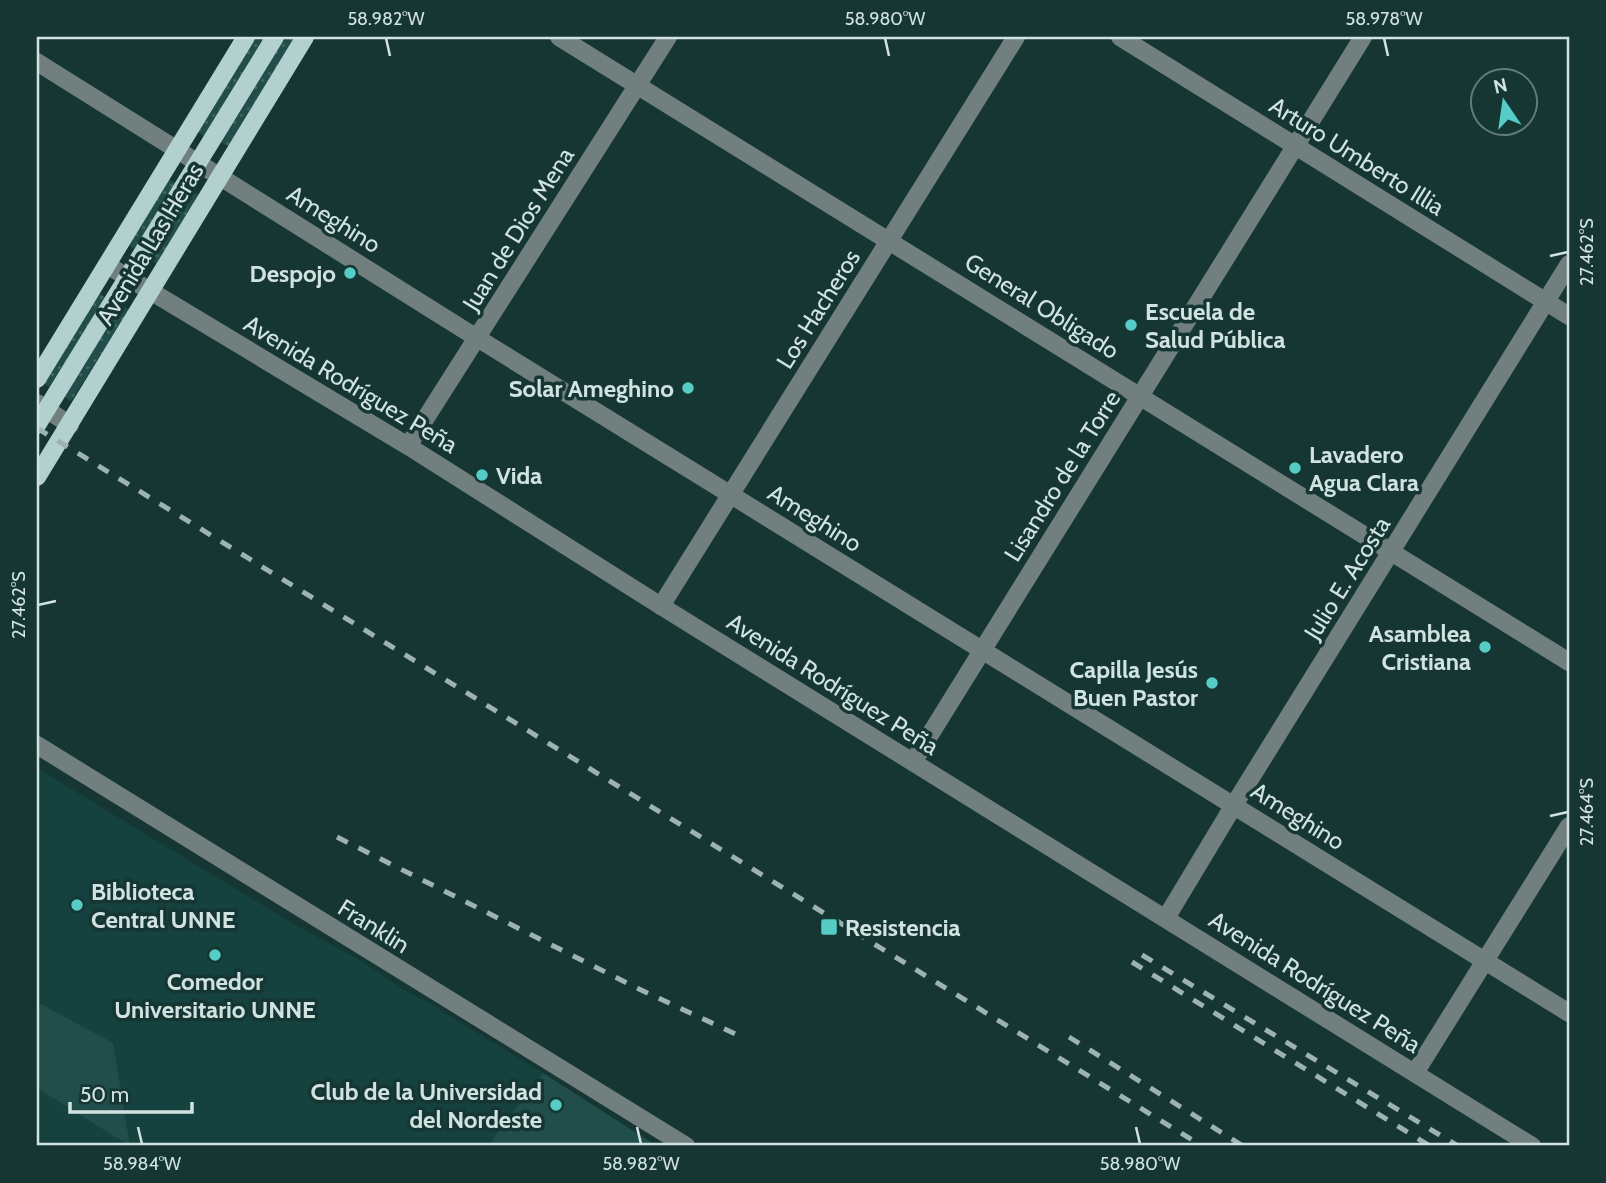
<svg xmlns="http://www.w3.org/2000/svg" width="1606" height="1183" font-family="Cabin,sans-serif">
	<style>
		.built { fill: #15413e }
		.grass { fill: url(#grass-dots) }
		.park { fill: #214d4a }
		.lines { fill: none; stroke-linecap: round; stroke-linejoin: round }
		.minor { stroke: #71807e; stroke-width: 18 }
		.major { stroke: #b2d0cd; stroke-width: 18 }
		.rail { stroke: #9db3b1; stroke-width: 5; stroke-dasharray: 12 12; stroke-linecap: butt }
		.ticks { fill: none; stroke: #d1e3e1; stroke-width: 2.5 }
		.poi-dot { fill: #55cdc6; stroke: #163634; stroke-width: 2.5 }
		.labels { text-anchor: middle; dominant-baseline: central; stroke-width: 7; stroke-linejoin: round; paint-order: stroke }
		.street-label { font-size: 24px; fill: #d1e3e1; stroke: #163634 }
		.poi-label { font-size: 24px; font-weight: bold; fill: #d1e3e1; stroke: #163634; text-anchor: end }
		.neatline { fill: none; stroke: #d1e3e1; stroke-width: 2.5 }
		.ticks-label { font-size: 18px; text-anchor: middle; fill: #d1e3e1 }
	</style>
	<defs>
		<pattern id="grass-dots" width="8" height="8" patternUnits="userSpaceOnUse" patternTransform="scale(1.75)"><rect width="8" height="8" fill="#214d4a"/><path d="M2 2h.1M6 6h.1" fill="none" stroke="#406664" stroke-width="1.8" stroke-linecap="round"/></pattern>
	</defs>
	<rect width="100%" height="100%" fill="#163634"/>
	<polygon class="built" points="37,768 287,920 365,963 400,988 431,1004 543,1073 494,1137 490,1146 37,1146"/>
	<g class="grass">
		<polygon points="253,37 267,37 205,137 196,131"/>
		<polygon points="282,37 295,37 228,146 217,140"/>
		<polygon points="166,178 177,184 137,251 127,244"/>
		<polygon points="189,190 199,195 159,265 151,260"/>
		<polygon points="98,292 107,298 49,387 40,381"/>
		<polygon points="120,304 129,310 71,401 62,395"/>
	</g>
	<g class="park">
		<polygon points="37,1002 113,1043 130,1146 37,1088"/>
		<polygon points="543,1073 657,1146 490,1146 494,1137"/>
	</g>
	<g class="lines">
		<g class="minor">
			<polyline points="559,37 1569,662"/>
			<polyline points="1120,37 1569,316"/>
			<polyline points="37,62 461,328 1569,1013"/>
			<polyline points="107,265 408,446 661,606 1532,1146"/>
			<polyline points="37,403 70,425"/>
			<polyline points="408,446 668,37"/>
			<polyline points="661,606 1016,37"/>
			<polyline points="37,745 686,1146"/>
			<polyline points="913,762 1363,37"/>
			<polyline points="1166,918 1234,805 1569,264"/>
			<polyline points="1415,1073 1569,826"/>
		</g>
		<g class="major">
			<polyline points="37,379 246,37"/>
			<polyline points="37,425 275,37"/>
			<polyline points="37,477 305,37"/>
		</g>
		<g class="rail">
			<polyline points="37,428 1202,1146"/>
			<polyline points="337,837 639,989 744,1038"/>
			<polyline points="1142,955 1458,1146"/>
			<polyline points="1132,962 1430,1146"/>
			<polyline points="1069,1037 1243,1146"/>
		</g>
	</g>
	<path class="ticks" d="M386,38l4,18M885,38l4,18M1384,38l4,18M1550,256l18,-4M38,605l18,-4M1550,816l18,-4M138,1127l4,17M637,1127l4,17M1136,1127l4,17"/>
	<g class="poi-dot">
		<circle cx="350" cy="273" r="7"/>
		<circle cx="1131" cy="325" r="7"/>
		<circle cx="688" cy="388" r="7"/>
		<circle cx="1295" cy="468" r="7"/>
		<circle cx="482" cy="475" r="7"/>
		<circle cx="1485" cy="647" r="7"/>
		<circle cx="1212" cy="683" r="7"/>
		<circle cx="77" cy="905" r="7"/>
		<rect x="820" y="918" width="18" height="18" rx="3.5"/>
		<circle cx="215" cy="955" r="7"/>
		<circle cx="556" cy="1105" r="7"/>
	</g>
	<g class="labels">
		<g class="street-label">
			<text transform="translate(1357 156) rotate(32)">Arturo Umberto Illia</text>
			<text transform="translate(334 219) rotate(32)">Ameghino</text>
			<text transform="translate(518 229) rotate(-58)">Juan de Dios Mena</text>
			<text transform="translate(150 244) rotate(-59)">Avenida Las Heras</text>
			<text transform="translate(1042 306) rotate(32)">General Obligado</text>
			<text transform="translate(818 309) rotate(-58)">Los Hacheros</text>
			<text transform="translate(351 384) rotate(31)">Avenida Rodríguez Peña</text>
			<text transform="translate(1062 476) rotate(-58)">Lisandro de la Torre</text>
			<text transform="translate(815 518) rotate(32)">Ameghino</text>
			<text transform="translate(1347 578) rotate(-58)">Julio E. Acosta</text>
			<text transform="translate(833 684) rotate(32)">Avenida Rodríguez Peña</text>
			<text transform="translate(1298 816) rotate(32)">Ameghino</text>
			<text transform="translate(374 926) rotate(32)">Franklin</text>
			<text transform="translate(1315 982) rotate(32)">Avenida Rodríguez Peña</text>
		</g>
		<g class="poi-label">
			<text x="336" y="273">Despojo</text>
			<text x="1145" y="311" text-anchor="start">Escuela de<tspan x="1145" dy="28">Salud Pública</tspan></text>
			<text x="674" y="388">Solar Ameghino</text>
			<text x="1309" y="454" text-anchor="start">Lavadero<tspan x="1309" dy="28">Agua Clara</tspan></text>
			<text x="496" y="475" text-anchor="start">Vida</text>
			<text x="1471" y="633">Asamblea<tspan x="1471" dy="28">Cristiana</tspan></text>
			<text x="1198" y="669">Capilla Jesús<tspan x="1198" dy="28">Buen Pastor</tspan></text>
			<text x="91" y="891" text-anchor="start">Biblioteca<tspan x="91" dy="28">Central UNNE</tspan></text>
			<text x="845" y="927" text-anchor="start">Resistencia</text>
			<text x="215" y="981" text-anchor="middle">Comedor<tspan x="215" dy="28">Universitario UNNE</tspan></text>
			<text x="542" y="1091">Club de la Universidad<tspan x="542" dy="28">del Nordeste</tspan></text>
		</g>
	</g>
	<rect width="1606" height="1183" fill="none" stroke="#163634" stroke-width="77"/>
	<g transform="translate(1504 102) rotate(347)"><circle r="33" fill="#163634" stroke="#617b79" stroke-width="2"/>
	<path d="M0-5L12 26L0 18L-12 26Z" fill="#55cdc6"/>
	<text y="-10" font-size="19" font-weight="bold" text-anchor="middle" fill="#d1e3e1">N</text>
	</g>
	<path d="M70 1102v10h122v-10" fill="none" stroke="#d1e3e1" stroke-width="3.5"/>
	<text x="80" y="1102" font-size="21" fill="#d1e3e1" stroke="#163634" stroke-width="5" paint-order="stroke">50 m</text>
	<rect x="38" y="38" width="1530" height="1106" class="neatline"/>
	<g class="ticks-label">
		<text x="386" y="25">58.982°W</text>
		<text x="885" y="25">58.980°W</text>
		<text x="1384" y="25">58.978°W</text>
		<text transform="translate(1587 252) rotate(-90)" y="6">27.462°S</text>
		<text transform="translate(19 605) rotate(-90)" y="6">27.462°S</text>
		<text transform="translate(1587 812) rotate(-90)" y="6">27.464°S</text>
		<text x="142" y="1170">58.984°W</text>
		<text x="641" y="1170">58.982°W</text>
		<text x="1140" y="1170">58.980°W</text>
	</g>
</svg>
